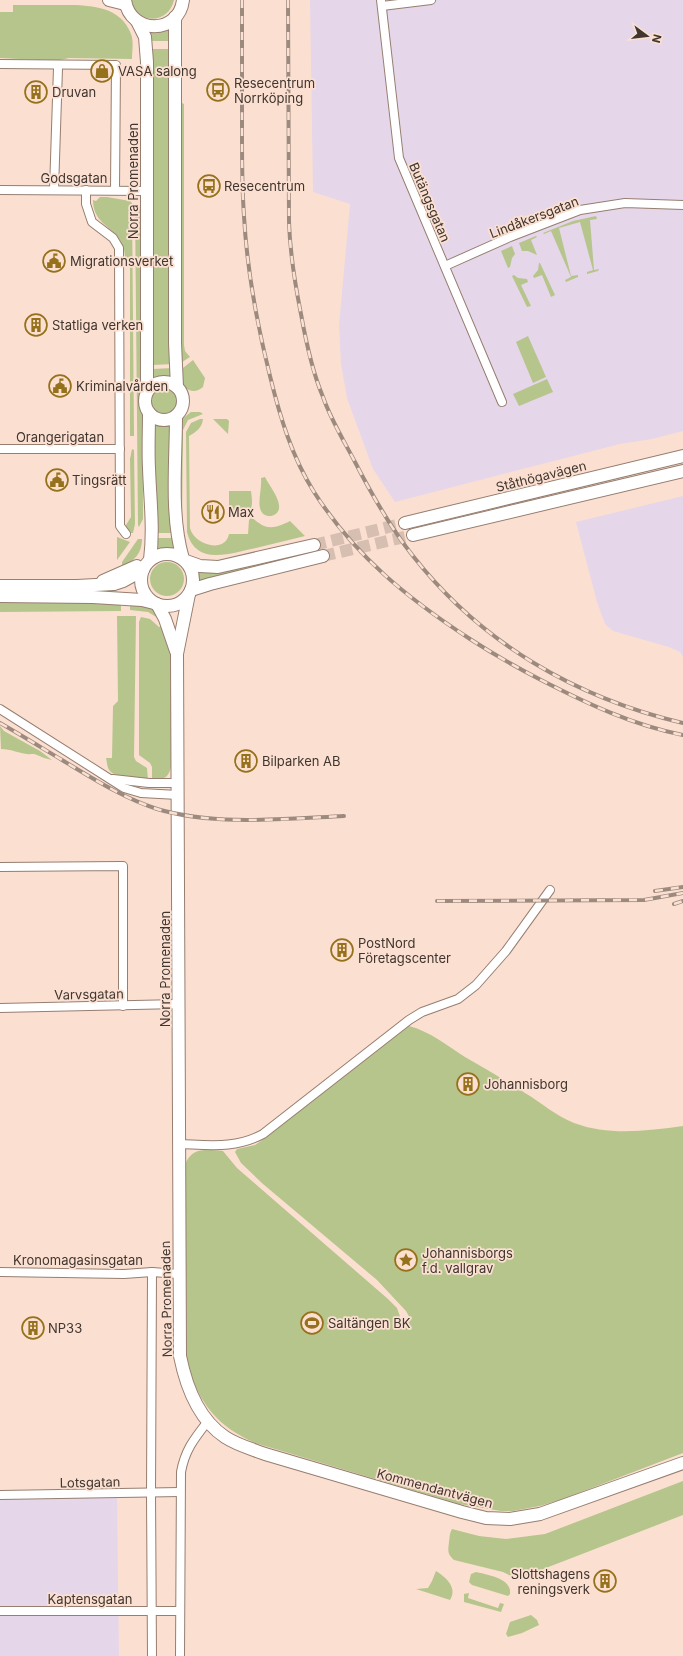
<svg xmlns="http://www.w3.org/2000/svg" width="683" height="1656" font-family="Inter,sans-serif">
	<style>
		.industrial { fill: #e6d6e9 }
		.green { fill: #b6c58c }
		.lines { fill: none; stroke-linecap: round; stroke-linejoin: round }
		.secondary-tunnel { stroke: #d6beb1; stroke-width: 12; stroke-dasharray: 12 6; stroke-linecap: butt }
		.street-casing { stroke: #967e70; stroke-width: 10 }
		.secondary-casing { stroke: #967e70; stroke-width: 14 }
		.street { stroke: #fff; stroke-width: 8 }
		.secondary { stroke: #fff; stroke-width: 12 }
		.rail-casing { stroke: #9d8a7f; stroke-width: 4 }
		.rail { stroke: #fbe0d1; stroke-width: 2.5; stroke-dasharray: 8; stroke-linecap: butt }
		.labels { text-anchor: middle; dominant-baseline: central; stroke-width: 3.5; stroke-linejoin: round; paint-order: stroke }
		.poi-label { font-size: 13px; fill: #40352f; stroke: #fbe0d1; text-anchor: start }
		.street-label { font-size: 13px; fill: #40352f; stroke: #fbe0d1 }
	</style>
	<rect width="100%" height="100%" fill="#fbe0d1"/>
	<g class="industrial">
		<polygon points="310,0 683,0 683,431 652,439 620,444 395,502 373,469 347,398 341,364 339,325 350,204 313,192"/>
		<polygon points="683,496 683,657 680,652 669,647 613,631 605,624 597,602 576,522"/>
		<polygon points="117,1494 119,1656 0,1656 0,1495"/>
	</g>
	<g class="green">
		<path d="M131,0h43c-6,25 -37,25 -43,0z"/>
		<path d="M13,5c14,0 29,0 43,0 27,0 64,-2 75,29 3,8 1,17 1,25l-63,-1 -13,3 -56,-3v-46h13z"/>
		<polygon points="171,25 172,41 150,41 148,28"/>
		<polygon points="151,49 172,49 173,364 153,365 154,74"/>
		<polygon points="178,101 184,104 184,345 185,351 190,357 179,364"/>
		<path d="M100,197h7l23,4 2,2 2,233h-4v-174h-5c0,-5 0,-11 -2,-16 -7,-19 -30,-21 -30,-46l3,1z"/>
		<polygon points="135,205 139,205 142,215 143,512 143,519 139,527 138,525"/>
		<polygon points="596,216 597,219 590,220 594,270 599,269 598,271 587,274 587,272 593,270 580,222 559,228 571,276 578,275 578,277 566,282 565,280 571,277 551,231 544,234 543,233 573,221"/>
		<polygon points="536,236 537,237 531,240 537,255 528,251 522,251 519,243"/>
		<polygon points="512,246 515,254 512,258 510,267 508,268 501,251"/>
		<polygon points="539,263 540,263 555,295 551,297 542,275 534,278 533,276 538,270"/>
		<polygon points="514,275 518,278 527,279 528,282 521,285 531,306 527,307 512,276"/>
		<polygon points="528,336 546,377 533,383 516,342"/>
		<path d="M193,360l12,18 -2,9c-7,6 -13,5 -20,-1l-4,-17 4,-1z"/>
		<polygon points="173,368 173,380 165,377 153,379 153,369"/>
		<polygon points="547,379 553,392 519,406 513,394"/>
		<circle cx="164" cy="401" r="14"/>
		<polygon points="191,412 200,412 203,414 188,420 183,430 182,526 179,522 180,426 182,419"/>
		<path d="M200,419h3c-1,9 -7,13 -14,17l1,92c4,17 35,26 39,6h19l1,-14 2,-2c4,1 4,3 8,5 10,8 21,3 31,-2l15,15c-16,4 -33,8 -49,12 -25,5 -60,19 -69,-16l-1,-100 5,-9z"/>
		<polygon points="213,419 227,419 229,421 228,434"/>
		<polygon points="153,423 163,426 170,425 174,533 154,533"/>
		<polygon points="132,449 134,450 135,524 133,533 130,533 125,528 126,525 131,517 130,459"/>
		<path d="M265,477c4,8 13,19 14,28 2,12 -16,16 -19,3 -2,-7 2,-21 1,-30z"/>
		<path d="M229,491h22c1,9 4,22 -9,23 -5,0 -9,0 -13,-1z"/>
		<polygon points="117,537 130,542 117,560"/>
		<polygon points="155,538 175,538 177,550 162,548 157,550"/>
		<path d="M138,539h4c0,15 -8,21 -20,29v-6z"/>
		<polygon points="318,549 319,553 197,583 198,572 211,573 228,571"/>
		<circle cx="167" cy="579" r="17"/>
		<polygon points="0,601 121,602 121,611 0,612"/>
		<path d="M130,602c10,1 26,4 28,16l-10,-6 -18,-2z"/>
		<path d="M117,616h19l-2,141 2,4 11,7 1,12c-9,-2 -33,-2 -38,-9 -3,-3 -3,-9 -4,-13h6l1,-52 5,-5z"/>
		<path d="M141,617l9,2 9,8 5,-2c13,39 8,95 8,138 -3,14 -6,17 -20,17v-13l-2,-4 -11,-8v-133z"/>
		<path d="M0,726l4,5 36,20 12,9c-6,-1 -10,-3 -15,-5 -4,-2 -6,0 -10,-1 -9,-1 -16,-5 -26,-5z"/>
		<path d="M409,1026c20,5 39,20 56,31 20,12 41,23 60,36 17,10 31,23 49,30 35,13 73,8 109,3v327l-120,46 -23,7 -27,5h-12l-42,-7 -204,-61c-38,-17 -55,-39 -68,-78l-2,-200c6,-18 22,-16 38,-14l14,17 151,131 9,9 5,14 9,-2 -5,-9 -29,-31 -114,-96 -22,-21 -6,-11 2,-3 18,-4 9,-6z"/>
		<path d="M683,1481v34l-163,63h-5l-12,-6 -49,-12c-7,-7 -6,-9 -5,-18 1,-6 0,-7 3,-13l27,7 27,3 39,-5z"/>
		<path d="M436,1571c10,6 22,17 14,29l-34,-11 12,-1 4,-7z"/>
		<path d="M476,1572c12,3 36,6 34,22l-2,2 -36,-11 -3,-3 2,-8z"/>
		<polygon points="469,1593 468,1598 498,1608 500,1603 504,1604 501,1612 464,1602 464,1594"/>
		<polygon points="531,1615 537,1620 539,1625 522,1633 508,1637 506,1634 510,1622"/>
	</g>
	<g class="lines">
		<g class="secondary-tunnel">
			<polyline points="314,545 405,523"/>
			<polyline points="323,556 413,535"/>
		</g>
		<g class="street-casing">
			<g id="street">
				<polyline points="381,0 399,158 502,402"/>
				<polyline points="382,6 431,0"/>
				<polyline points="0,64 116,65 115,190"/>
				<polyline points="0,190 148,191"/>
				<polyline points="54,190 58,68 57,65"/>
				<polyline points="86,190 86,204 92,222 113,238 119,248 120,526 126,534"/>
				<polyline points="445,266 510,237 580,210 625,203 683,205"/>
				<polyline points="0,449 120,449"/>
				<polyline points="0,709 124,788 141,793 178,795"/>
				<polyline points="113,779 149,783 178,783"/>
				<polyline points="0,867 123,866 123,1006"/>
				<polyline points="0,1008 179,1004"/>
				<path d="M179,1144c31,1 56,5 84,-10l146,-114 13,-8 36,-13 18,-14 30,-34 44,-61"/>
				<polyline points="0,1272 124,1274 152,1272 179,1274"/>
				<polyline points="152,1272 151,1493 152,1656"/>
				<polyline points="0,1495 180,1492"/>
				<polyline points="0,1611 180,1611"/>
				<path d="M180,1656l1,-184c4,-22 13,-33 27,-51"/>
			</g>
		</g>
		<g class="secondary-casing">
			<g id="secondary">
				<polyline points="109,0 125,4"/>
				<path d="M125,0c5,35 54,35 58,0"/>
				<polyline points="175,17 175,343 177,387"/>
				<polyline points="137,21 145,37 147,62 147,391"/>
				<circle cx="164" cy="401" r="19"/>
				<path d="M149,413c0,18 -1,37 0,55 1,31 5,61 1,92"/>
				<path d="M176,416c0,46 -6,99 7,143"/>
				<polyline points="405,523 683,456"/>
				<polyline points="413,535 683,471"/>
				<circle cx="167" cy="580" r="26"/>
				<polyline points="186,561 200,566 218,567 314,545"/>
				<polyline points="103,581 137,566"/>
				<polyline points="0,586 77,586 114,584 123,581 143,570"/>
				<polyline points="191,590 210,584 323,556"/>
				<path d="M189,594l-12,60 3,702c6,30 18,63 45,81 12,8 27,12 40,17l197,58 24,6 24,1 30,-5 143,-51"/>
				<polyline points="0,596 93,597 142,600 154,603"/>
				<polyline points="157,604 165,619 176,651"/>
			</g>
		</g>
		<use href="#street" class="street"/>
		<use href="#secondary" class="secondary"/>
		<g class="rail-casing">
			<g id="rail">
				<path d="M242,0c0,45 0,90 0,134 0,27 0,55 2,82 3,54 13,108 26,160 10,41 22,81 44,116 41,64 93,106 156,147 23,15 46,28 71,41 45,23 91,45 142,55"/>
				<path d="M288,0l1,222c1,31 6,62 12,92 5,28 11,57 22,83 8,23 21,44 32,65 17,33 35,65 58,94 68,87 163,142 270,167"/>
				<path d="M0,723c21,12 42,25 62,37 30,18 61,38 95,49 58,17 126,10 187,7"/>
				<polyline points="655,891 683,887"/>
				<polyline points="437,901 644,900 683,893"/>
				<polyline points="674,904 683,901"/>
			</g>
		</g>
		<use href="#rail" class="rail"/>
	</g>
	<defs>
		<g id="shop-ring" transform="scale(1.15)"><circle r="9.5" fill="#fbe0d1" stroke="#96711b" stroke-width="1.5"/><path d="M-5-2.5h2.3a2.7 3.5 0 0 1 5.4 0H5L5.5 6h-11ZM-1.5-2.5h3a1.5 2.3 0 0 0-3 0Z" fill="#96711b"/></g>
		<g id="bus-ring" transform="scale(1.15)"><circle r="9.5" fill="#fbe0d1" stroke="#96711b" stroke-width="1.5"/><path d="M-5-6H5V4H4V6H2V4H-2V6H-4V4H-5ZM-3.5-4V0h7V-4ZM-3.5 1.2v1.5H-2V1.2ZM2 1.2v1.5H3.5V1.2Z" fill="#96711b"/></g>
		<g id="building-ring" transform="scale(1.15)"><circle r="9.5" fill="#fbe0d1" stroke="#96711b" stroke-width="1.5"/><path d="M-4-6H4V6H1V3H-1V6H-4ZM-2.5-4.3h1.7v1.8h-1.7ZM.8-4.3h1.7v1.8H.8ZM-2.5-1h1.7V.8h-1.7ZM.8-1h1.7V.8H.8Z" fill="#96711b"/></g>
		<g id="civic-ring" transform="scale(1.15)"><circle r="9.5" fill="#fbe0d1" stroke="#96711b" stroke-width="1.5"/><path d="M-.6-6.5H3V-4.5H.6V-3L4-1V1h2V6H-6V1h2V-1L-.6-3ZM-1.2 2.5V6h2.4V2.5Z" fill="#96711b"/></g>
		<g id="restaurant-ring" transform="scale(1.15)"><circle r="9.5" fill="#fbe0d1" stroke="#96711b" stroke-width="1.5"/><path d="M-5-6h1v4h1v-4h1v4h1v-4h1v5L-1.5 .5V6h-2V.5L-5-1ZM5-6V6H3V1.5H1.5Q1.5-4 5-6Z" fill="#96711b"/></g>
		<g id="sight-ring" transform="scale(1.15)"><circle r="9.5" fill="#fbe0d1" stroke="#96711b" stroke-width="1.5"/><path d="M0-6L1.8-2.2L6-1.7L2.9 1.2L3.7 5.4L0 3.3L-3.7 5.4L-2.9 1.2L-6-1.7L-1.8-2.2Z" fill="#96711b"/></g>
		<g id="stadium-ring" transform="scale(1.15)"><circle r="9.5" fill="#fbe0d1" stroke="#96711b" stroke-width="1.5"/><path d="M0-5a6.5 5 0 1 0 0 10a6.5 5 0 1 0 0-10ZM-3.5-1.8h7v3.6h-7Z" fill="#96711b"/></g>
	</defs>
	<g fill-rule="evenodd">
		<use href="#shop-ring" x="102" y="71"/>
		<use href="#bus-ring" x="218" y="90"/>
		<use href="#building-ring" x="36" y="92"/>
		<use href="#bus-ring" x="209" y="186"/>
		<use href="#civic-ring" x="54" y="261"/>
		<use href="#building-ring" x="36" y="325"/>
		<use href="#civic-ring" x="60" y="386"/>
		<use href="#civic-ring" x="57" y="480"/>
		<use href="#restaurant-ring" x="213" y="512"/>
		<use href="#building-ring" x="246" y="761"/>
		<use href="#building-ring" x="342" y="950"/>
		<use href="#building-ring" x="468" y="1084"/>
		<use href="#sight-ring" x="406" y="1260"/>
		<use href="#stadium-ring" x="312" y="1323"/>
		<use href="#building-ring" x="33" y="1328"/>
		<use href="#building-ring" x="605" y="1581"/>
	</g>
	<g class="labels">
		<g class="poi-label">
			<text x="118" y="71">VASA salong</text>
			<text x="234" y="83">Resecentrum<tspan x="234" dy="15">Norrköping</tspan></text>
			<text x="52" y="92">Druvan</text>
			<text x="224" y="186">Resecentrum</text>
			<text x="70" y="261">Migrationsverket</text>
			<text x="52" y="325">Statliga verken</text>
			<text x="76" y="386">Kriminalvården</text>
			<text x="72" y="480">Tingsrätt</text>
			<text x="228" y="512">Max</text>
			<text x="262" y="761">Bilparken AB</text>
			<text x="358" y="943">PostNord<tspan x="358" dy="15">Företagscenter</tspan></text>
			<text x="484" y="1084">Johannisborg</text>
			<text x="422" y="1253">Johannisborgs<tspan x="422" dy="15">f.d. vallgrav</tspan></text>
			<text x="328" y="1323">Saltängen BK</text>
			<text x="48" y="1328">NP33</text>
			<text x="590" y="1574" text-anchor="end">Slottshagens<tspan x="590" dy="15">reningsverk</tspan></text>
		</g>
		<g class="street-label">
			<text x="74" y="178">Godsgatan</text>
			<text transform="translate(133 181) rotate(-90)">Norra Promenaden</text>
			<text transform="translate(430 202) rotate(67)">Butängsgatan</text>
			<text transform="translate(534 217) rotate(-21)">Lindåkersgatan</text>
			<text x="60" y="437">Orangerigatan</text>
			<text transform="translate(541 476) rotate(-14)">Ståthögavägen</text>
			<text transform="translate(165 969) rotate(-90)">Norra Promenaden</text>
			<text transform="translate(89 994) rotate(-1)">Varvsgatan</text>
			<text x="78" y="1260">Kronomagasinsgatan</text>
			<text transform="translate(166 1299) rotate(-91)">Norra Promenaden</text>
			<text transform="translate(90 1482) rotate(-1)">Lotsgatan</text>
			<text transform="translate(435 1488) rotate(15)">Kommendantvägen</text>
			<text x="90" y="1599">Kaptensgatan</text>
		</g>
	</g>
	<g transform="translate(647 36) rotate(105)" stroke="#fbe0d1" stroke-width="3" paint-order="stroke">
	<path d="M0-3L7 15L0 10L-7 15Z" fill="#40352f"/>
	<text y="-6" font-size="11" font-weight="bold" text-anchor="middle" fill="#40352f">N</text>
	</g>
</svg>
